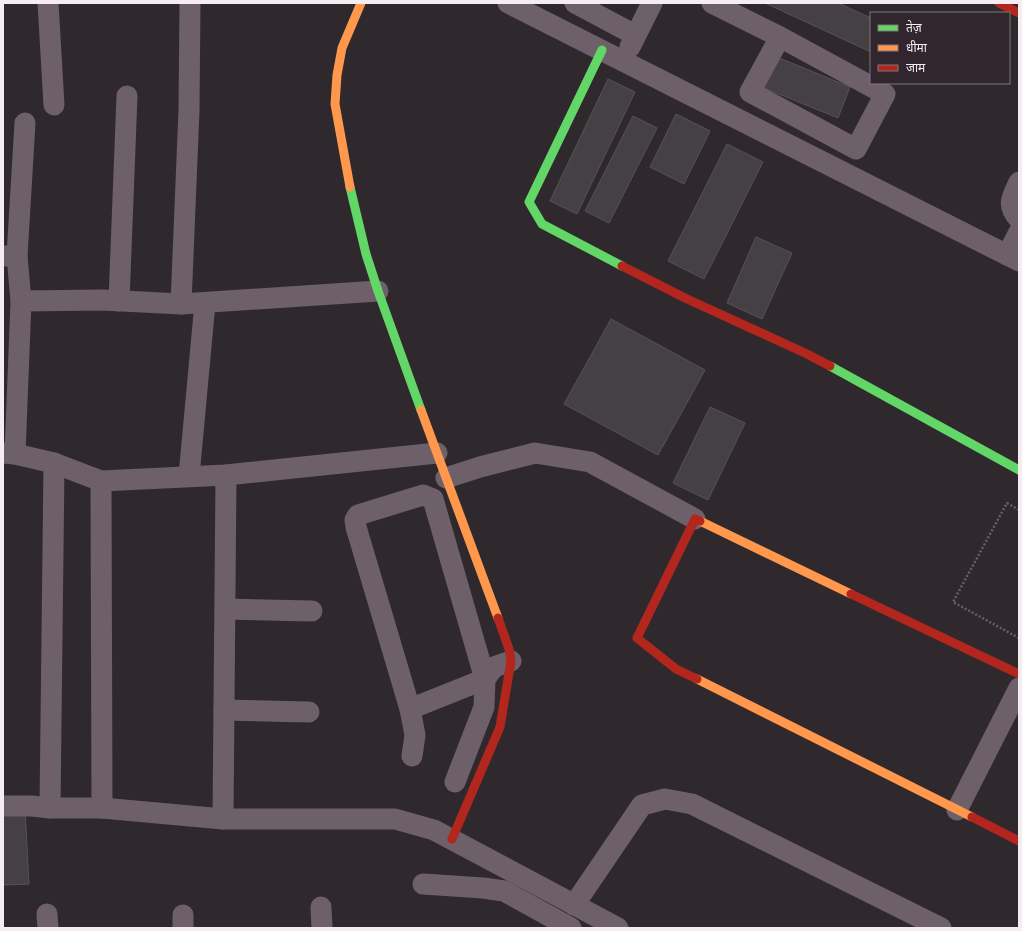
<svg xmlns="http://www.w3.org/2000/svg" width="1022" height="931" font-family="Mulish,'Noto Sans Devanagari',sans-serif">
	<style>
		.building { fill: #454043; stroke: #575255 }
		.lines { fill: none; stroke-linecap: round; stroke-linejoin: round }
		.path { stroke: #685f65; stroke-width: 2.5; stroke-dasharray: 2 2; stroke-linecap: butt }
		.street { stroke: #6d6069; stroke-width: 21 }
		.fast { stroke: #63d668; stroke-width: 9 }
		.slow { stroke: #ff974d; stroke-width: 9 }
		.jam { stroke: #b3261e; stroke-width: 9 }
	</style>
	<rect width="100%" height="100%" fill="#2f292d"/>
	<g class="building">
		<polygon points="765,3 838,3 871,18 871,52"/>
		<polygon points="777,57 850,87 838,118 764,88"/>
		<polygon points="608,79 635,92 577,214 550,201"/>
		<polygon points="676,114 710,131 684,184 650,167"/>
		<polygon points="633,116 657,128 609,223 585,211"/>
		<polygon points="727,144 763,162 704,279 668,261"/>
		<polygon points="756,237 792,253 762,319 727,303"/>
		<polygon points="611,319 705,370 658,455 564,404"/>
		<polygon points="710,407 745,423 708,500 673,483"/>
		<polygon points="25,808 29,884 3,885 3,809"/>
	</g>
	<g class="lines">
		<polyline class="path" points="1019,510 1007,503 953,602 1019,638"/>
		<g class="street">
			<polyline points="48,3 54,105"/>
			<polyline points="508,3 1019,261"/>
			<polyline points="575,3 635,35"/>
			<polyline points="712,3 780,37 885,94 856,149 750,92 780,37"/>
			<polyline points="630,47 652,3"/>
			<path d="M1019,182c-7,15 -13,23 0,37"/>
			<polyline points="1007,255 1019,232"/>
			<polyline points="3,256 17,256 21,301 15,454"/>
			<polyline points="17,256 25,123"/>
			<polyline points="21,301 103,300 181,304 378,291"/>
			<polyline points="119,301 127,96"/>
			<polyline points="181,304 189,110 190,3"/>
			<polyline points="3,453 15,454 54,463 101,481 226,475 437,453"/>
			<polyline points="189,476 205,303"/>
			<polyline points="446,478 480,467 535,453 590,462 695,519"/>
			<polyline points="101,481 102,808"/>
			<polyline points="225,609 312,611"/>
			<polyline points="410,709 485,679 494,667 511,661"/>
			<polyline points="224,710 309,712"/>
			<polyline points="412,756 415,735 410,709 356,527 355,520 358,515 423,495 433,499 485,679 484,707 455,782"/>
			<polyline points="3,806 32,806 50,808 102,808 223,819 395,819 434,830 618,928"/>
			<polyline points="50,808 54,463"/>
			<polyline points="957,810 1019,688"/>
			<polyline points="223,819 226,475"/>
			<polyline points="423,884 483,888 504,891 571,928"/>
			<polyline points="574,905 642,805 665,799 692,804 941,928"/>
			<polyline points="321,907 322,928"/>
			<polyline points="47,914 48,928"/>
			<polyline points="183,915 183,928"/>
		</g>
		<g class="fast">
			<polyline points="602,50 529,202 542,224 622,266"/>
			<polyline points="350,187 366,254 378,291 421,410"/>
			<polyline points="830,366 1019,470"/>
		</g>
		<g class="slow">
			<polyline points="350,187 335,104 337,75 342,48 361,3"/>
			<polyline points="421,410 498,618"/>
			<polyline points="700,521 851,594"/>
			<polyline points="697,679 972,817"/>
		</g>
		<g class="jam">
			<polyline points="999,3 1019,13"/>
			<polyline points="622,266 685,298 805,353 830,366"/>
			<polyline points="851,594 1019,674"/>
			<polyline points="697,679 676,669 637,638 695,519 700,521"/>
			<polyline points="972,817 1019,841"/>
			<polyline points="452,839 500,727 511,661 509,649 498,618"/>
		</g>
	</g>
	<rect width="1022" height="931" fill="none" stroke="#f5edf2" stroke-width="8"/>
	<rect x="870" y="12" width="140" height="72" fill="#32262e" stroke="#80767c"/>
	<rect x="878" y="25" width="20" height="6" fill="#63d668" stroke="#80767c"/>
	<text x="906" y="32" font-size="12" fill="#f5edf2">तेज़</text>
	<rect x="878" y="45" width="20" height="6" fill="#ff974d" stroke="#80767c"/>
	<text x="906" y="52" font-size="12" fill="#f5edf2">धीमा</text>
	<rect x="878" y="65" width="20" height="6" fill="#b3261e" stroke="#80767c"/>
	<text x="906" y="72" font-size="12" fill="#f5edf2">जाम</text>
</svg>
